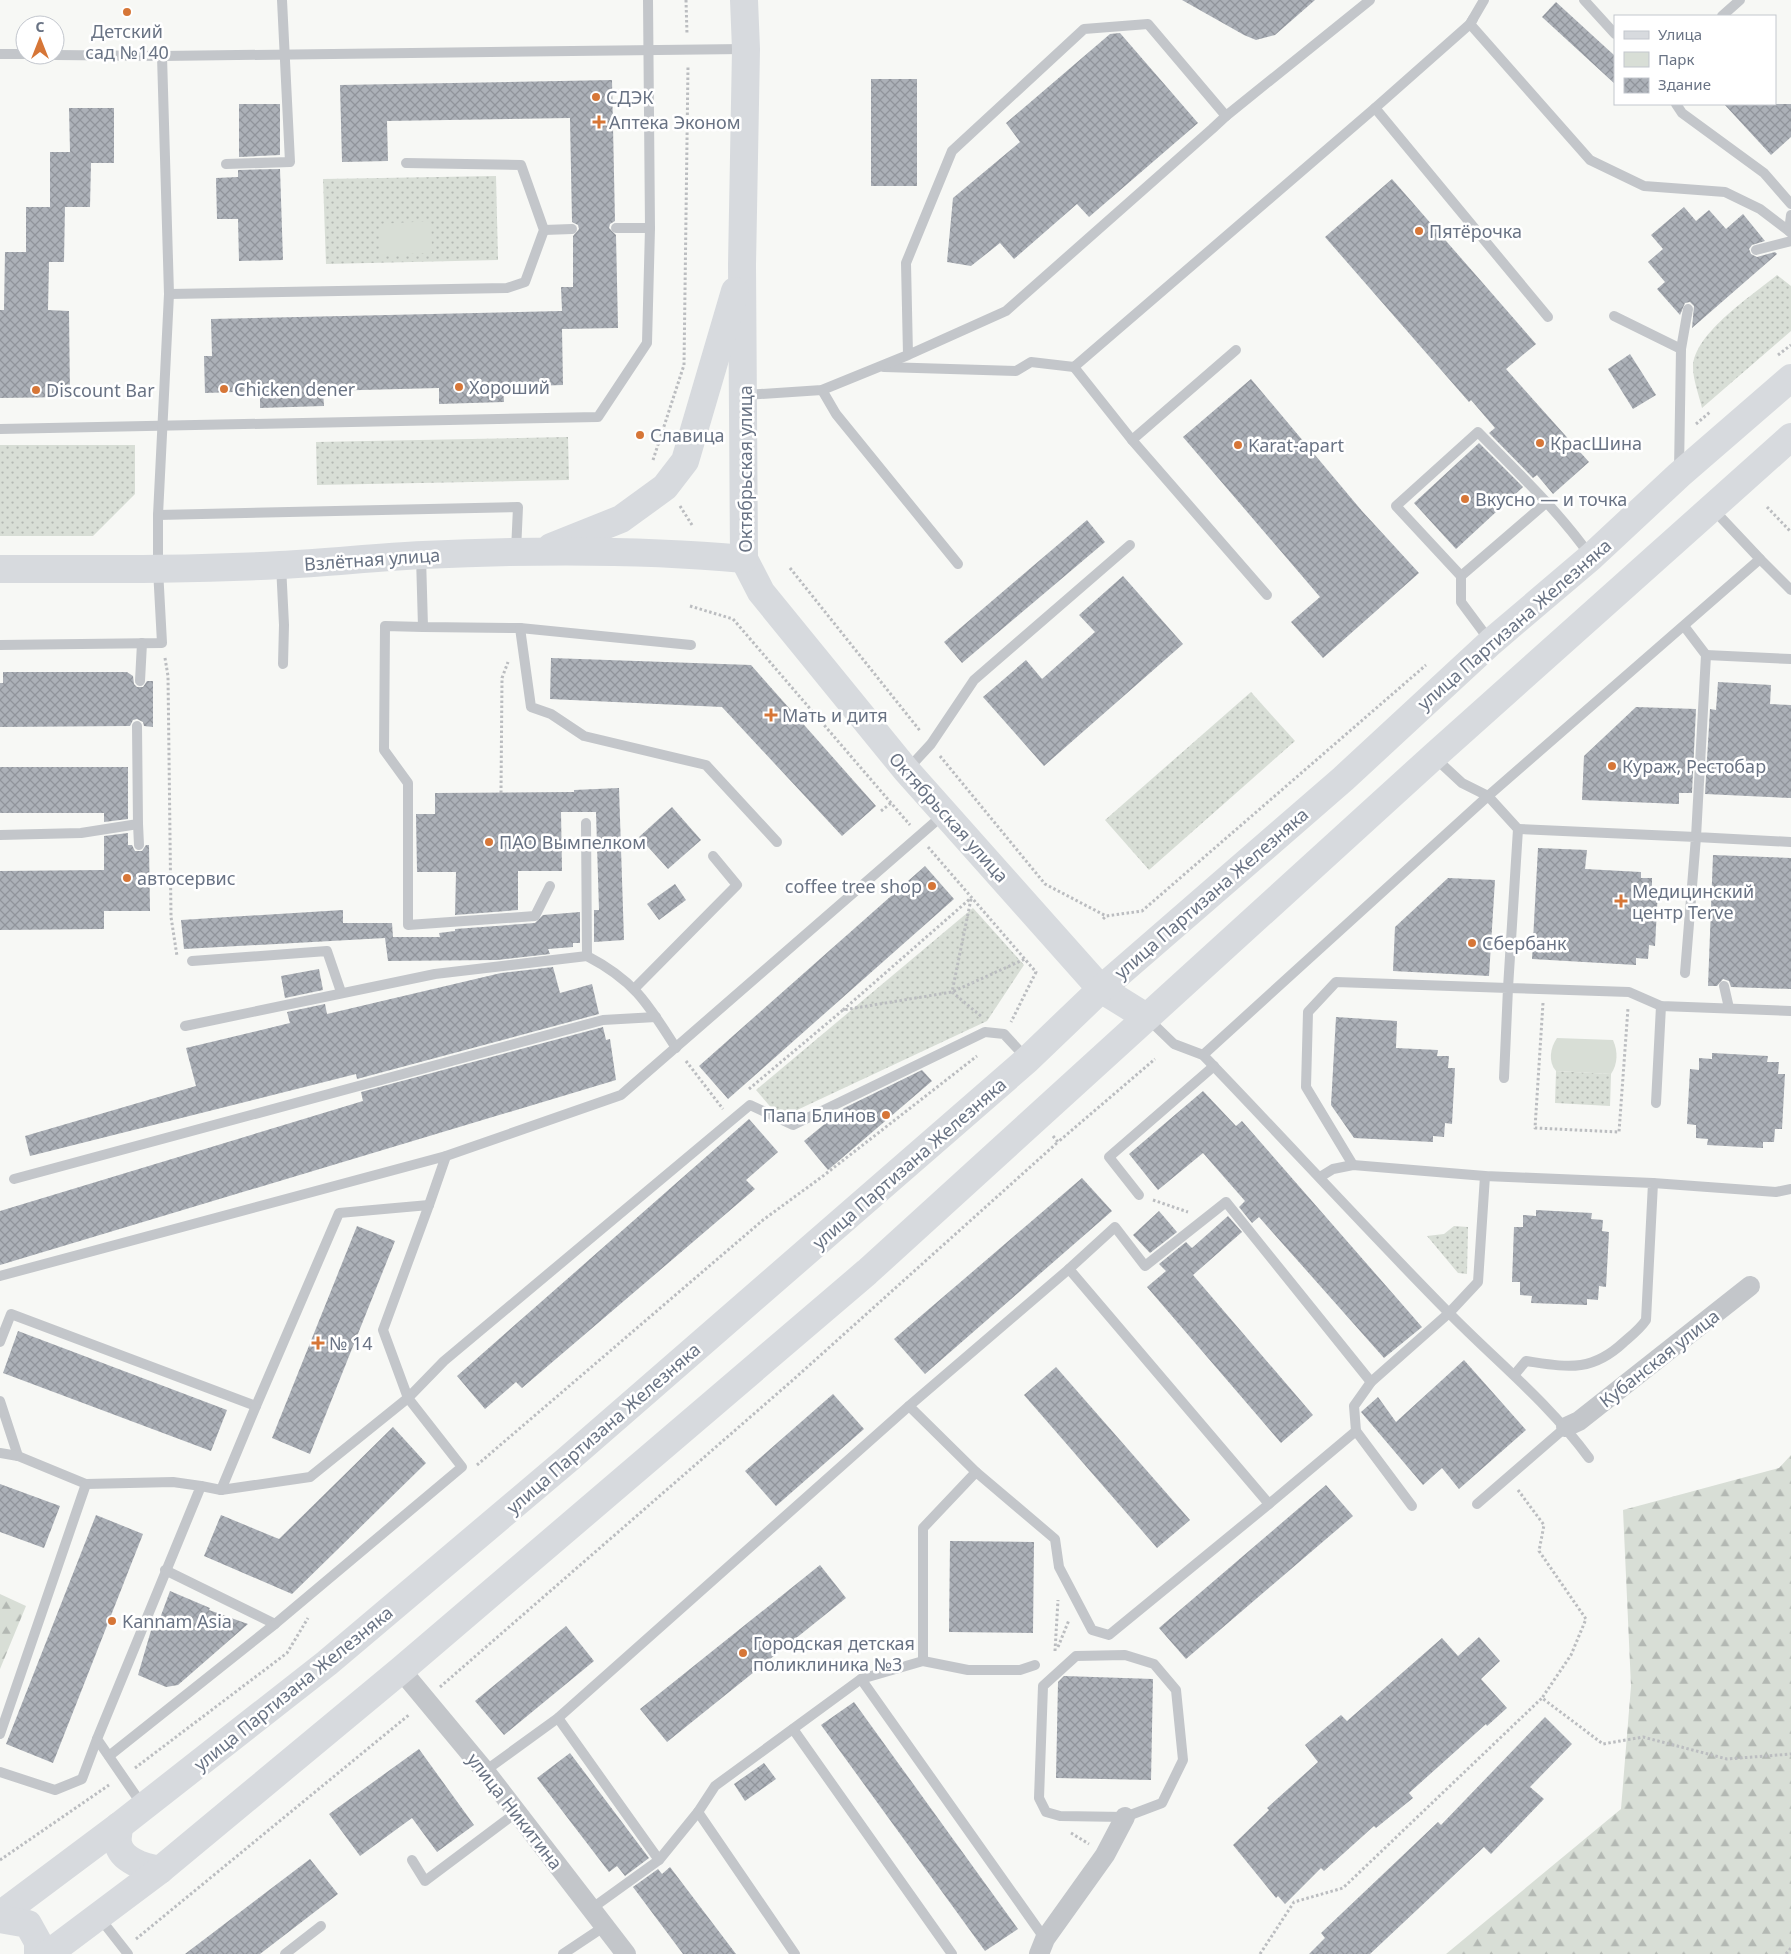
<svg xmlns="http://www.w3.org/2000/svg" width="1791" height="1954" font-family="'Noto Sans',sans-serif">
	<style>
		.green { fill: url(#green-dots) }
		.forest { fill: url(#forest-firs) }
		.pitch { fill: #d8ded6 }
		.building { fill: url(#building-cross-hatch) }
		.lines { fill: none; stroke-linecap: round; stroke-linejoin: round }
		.path { stroke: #bbbdc0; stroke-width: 3; stroke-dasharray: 2.5 2.5; stroke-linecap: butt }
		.lane { stroke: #c3c6ca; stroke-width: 10 }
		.street { stroke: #c3c6ca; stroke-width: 20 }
		.secondary { stroke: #d7dade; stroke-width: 28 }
		.primary { stroke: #d7dade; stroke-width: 28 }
		.poi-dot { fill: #d67637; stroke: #fff; stroke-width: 2 }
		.labels { text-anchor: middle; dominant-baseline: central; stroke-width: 5; stroke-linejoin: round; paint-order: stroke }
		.poi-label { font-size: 18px; fill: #697384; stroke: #fff; text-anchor: start }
		.street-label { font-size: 18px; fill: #697384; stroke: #fff }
	</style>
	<defs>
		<pattern id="green-dots" width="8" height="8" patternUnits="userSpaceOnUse" patternTransform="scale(1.25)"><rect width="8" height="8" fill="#d8ded6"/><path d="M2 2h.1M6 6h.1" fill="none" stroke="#b3b8b3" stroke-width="1.8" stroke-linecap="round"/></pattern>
		<pattern id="forest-firs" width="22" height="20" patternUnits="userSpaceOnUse" patternTransform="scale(1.25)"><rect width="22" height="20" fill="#d8ded6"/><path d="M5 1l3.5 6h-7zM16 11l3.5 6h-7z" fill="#b3b8b3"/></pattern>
		<pattern id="building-cross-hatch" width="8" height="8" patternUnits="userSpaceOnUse" patternTransform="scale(1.25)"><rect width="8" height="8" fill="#acb1b8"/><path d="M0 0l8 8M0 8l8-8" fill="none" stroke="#90949b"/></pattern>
	</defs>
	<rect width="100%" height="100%" fill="#f7f8f5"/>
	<g class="green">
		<polygon points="496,176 498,260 326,264 323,179"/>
		<path d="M1777,275l14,11v45l-89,77c-3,-13 -9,-28 -9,-41 1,-34 60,-72 84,-92z"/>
		<polygon points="568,437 569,480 317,485 316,442"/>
		<polygon points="0,445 135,445 135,494 93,536 0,536"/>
		<polygon points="1251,692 1295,741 1149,870 1105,820"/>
		<polygon points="973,908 1024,965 987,1021 780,1118 756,1090"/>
		<polygon points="1556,1071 1611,1074 1610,1106 1555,1103"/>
		<polygon points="1454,1226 1468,1227 1467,1274 1458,1273 1427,1236 1444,1234"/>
	</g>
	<g class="forest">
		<polygon points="1791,1455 1791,1954 1446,1954 1621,1809 1631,1686 1623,1510 1779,1468"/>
		<polygon points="0,1594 26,1606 0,1669"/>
	</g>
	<g class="pitch">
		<polygon points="431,221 432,253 380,255 379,224"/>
		<path d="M1557,1038l56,2c5,11 5,24 -2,34l-55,-3c-8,-9 -6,-23 1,-33z"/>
	</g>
	<g class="building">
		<polygon points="1182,0 1315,0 1275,35 1256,40 1244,35"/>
		<polygon points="1556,2 1615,56 1615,84 1542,17"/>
		<polygon points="1120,33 1198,123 1089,217 1077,204 1014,259 1000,243 971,266 947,262 953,198 1020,142 1006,123 1110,34"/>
		<rect x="871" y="79" width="46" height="107"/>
		<polygon points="612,80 615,221 610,224 609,228 616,235 618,328 562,329 563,385 503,387 504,402 439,404 439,388 323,391 324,406 260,408 260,391 205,393 204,356 212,356 211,319 562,311 561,287 573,287 573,236 579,229 578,225 572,222 570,118 387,121 388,161 342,162 340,85"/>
		<polygon points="239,104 280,104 280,155 239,157"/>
		<polygon points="1724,104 1791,104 1791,137 1771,155"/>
		<polygon points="69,108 114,108 114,163 91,163 90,207 65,207 64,262 49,262 48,310 69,311 70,397 0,398 0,310 4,310 5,252 26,252 26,207 50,207 50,152 70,152"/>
		<polygon points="280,169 283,260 239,261 238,219 217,219 216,178 238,177 238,170"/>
		<polygon points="1392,179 1536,344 1506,369 1589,462 1553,494 1537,475 1533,478 1489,433 1495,428 1471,400 1469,402 1325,237"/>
		<polygon points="1684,207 1696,221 1709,210 1726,229 1743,214 1765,241 1752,245 1749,249 1751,254 1757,257 1775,252 1777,254 1692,328 1694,306 1690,302 1685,303 1680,315 1657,289 1665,282 1648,262 1663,249 1651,235"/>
		<polygon points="1630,354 1656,395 1633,409 1608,369"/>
		<polygon points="1251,379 1362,511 1419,573 1323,658 1291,622 1320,597 1183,437"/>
		<polygon points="1479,443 1523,487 1456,549 1414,503"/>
		<polygon points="1087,520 1105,542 962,663 944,642"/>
		<polygon points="1123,576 1183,644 1044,766 983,697 1026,660 1042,679 1095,632 1079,615"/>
		<polygon points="551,658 751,665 876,806 842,836 722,707 550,699"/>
		<polygon points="3,672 127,672 133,676 134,684 137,687 143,687 147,681 153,681 153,727 144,726 143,722 137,719 133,720 130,726 0,727 0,683 3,683"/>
		<polygon points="1718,682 1771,685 1770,704 1791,705 1791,798 1705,794 1710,709 1716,710"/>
		<polygon points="1636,707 1696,709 1692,793 1679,793 1679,804 1582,800 1584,756"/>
		<polygon points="0,767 128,767 128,819 104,822 104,813 0,813"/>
		<polygon points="619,788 624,940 594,942 594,910 599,910 596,812 561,812 562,871 518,871 518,910 455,915 456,872 417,872 416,814 435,814 435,793 574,792 574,790"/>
		<polygon points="672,807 701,840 668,869 639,837"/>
		<polygon points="128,833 128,845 132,845 135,851 142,851 146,845 149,845 150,911 104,911 104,929 0,930 0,871 104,870 104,836"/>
		<polygon points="1538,848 1587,850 1585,869 1641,872 1641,878 1652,878 1652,890 1658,891 1655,946 1649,945 1648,959 1636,958 1636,965 1532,959"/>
		<polygon points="1713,855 1791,858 1791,989 1731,987 1729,981 1723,979 1717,986 1708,986"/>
		<polygon points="925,866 954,899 728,1099 699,1066"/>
		<polygon points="1448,878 1495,880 1489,976 1393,971 1395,927"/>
		<polygon points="675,884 686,900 659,920 647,904"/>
		<polygon points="343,910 343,923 392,923 393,937 440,937 439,933 455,931 455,929 535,923 543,915 580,912 580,943 573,943 573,947 548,949 550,954 497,960 388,961 385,938 184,949 181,920"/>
		<polygon points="553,967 560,993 592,984 599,1014 357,1079 356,1074 30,1156 25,1136 196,1086 186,1048 290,1023 287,1012 325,1004 327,1014 501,973"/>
		<polygon points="319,969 323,990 285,998 281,976"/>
		<polygon points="1336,1017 1397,1021 1396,1048 1438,1050 1437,1056 1449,1056 1448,1068 1455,1068 1452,1124 1445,1123 1444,1137 1433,1136 1433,1142 1354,1138 1331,1105"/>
		<polygon points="603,1027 606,1040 610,1039 616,1080 0,1265 0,1211 363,1101 361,1092"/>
		<polygon points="1712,1053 1768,1056 1767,1062 1779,1062 1778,1074 1785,1074 1782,1129 1775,1129 1774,1142 1763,1142 1763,1148 1707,1145 1708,1139 1696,1138 1696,1125 1687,1124 1690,1069 1699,1070 1699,1058 1712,1059"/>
		<polygon points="922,1070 932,1081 828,1170 804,1141 844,1108"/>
		<polygon points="1203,1091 1236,1126 1242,1121 1422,1327 1384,1358 1259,1217 1252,1223 1239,1207 1245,1201 1203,1153 1158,1190 1129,1154"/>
		<polygon points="749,1119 778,1152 746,1180 755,1189 522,1388 516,1382 485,1409 457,1376"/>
		<polygon points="1082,1178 1112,1211 925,1374 894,1339"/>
		<polygon points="1536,1210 1592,1213 1591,1219 1603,1220 1602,1231 1609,1232 1606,1287 1599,1286 1598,1300 1587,1299 1587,1305 1531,1303 1532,1296 1520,1295 1520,1282 1512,1282 1514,1227 1523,1227 1523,1215 1536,1216"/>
		<polygon points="1159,1211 1177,1232 1150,1253 1133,1235"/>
		<polygon points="1228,1216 1242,1232 1193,1275 1313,1415 1281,1443 1147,1287 1166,1271 1159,1264 1186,1242 1192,1248"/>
		<polygon points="357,1226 395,1241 310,1454 272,1438"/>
		<polygon points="18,1331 227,1410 211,1451 3,1373"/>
		<polygon points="1464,1360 1526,1430 1459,1489 1442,1468 1423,1485 1361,1412 1378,1397 1396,1422"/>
		<polygon points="1056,1367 1190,1520 1157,1548 1024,1395"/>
		<polygon points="833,1394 864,1429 776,1506 745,1471"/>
		<polygon points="393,1427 426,1463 292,1594 204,1556 221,1515 279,1539"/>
		<polygon points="0,1484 60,1506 44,1548 0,1532"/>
		<polygon points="1326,1485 1353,1516 1186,1659 1159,1628"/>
		<polygon points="96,1515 143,1534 53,1763 6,1744"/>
		<polygon points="950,1541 1034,1542 1033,1633 949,1632"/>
		<polygon points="820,1565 846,1598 667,1742 640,1709"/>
		<polygon points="170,1591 210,1608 209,1610 248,1624 178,1685 166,1687 138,1675 152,1627 156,1629"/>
		<polygon points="566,1626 594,1661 504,1735 475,1701"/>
		<polygon points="1479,1637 1500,1661 1481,1679 1507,1708 1487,1726 1486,1724 1409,1793 1413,1798 1376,1828 1374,1826 1324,1871 1321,1868 1285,1904 1278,1896 1276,1898 1233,1845 1269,1810 1267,1808 1318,1762 1305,1745 1341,1715 1347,1721 1442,1638 1458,1656"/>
		<polygon points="1064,1676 1153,1679 1151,1780 1056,1778 1058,1682"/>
		<polygon points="854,1702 1018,1929 985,1951 821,1725"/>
		<polygon points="1545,1717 1572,1744 1530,1787 1544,1799 1491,1854 1484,1847 1370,1954 1309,1954 1325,1938 1321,1933 1438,1822 1441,1825"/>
		<polygon points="419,1749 474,1825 437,1852 412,1818 360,1856 329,1814"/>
		<polygon points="570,1753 649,1858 625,1876 617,1866 609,1872 537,1778"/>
		<polygon points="764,1763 776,1779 745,1801 734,1784"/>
		<polygon points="310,1859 338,1894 260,1954 185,1954"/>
		<polygon points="670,1867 736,1954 683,1954 633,1887 658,1869 662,1874"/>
	</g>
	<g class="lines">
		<g class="path">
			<polyline points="686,0 687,34"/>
			<polyline points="1778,355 1791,345"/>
			<polyline points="1696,424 1710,412"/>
			<polyline points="653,460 684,365 688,66"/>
			<polyline points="680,506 692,525"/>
			<polyline points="1767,507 1791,532"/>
			<polyline points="790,568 921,732"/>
			<polyline points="690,606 733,619 910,825"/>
			<polyline points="165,658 168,676 171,917 177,956"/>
			<polyline points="940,756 1045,884 1106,916"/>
			<polyline points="501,793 502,678 508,662"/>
			<polyline points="881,811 891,803"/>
			<polyline points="928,847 1036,972 1011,1022"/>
			<polyline points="971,899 952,992 982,1017"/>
			<polyline points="1103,919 1106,916 1142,911 1426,665"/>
			<polyline points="1543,1003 1535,1128 1619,1132 1628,1008"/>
			<polyline points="843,1010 971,898"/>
			<polyline points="686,1061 723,1109"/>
			<polyline points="749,1089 843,1010 952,992 1025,959"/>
			<polyline points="1053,1136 1058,1142 1155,1059"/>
			<polyline points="1153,1200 1188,1212"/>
			<polyline points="477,1465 763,1220 823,1176 977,1056"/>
			<polyline points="1518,1490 1544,1525 1539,1551 1586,1619 1571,1655 1542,1698"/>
			<polyline points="1058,1647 1069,1620"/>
			<polyline points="1055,1651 1058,1600"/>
			<polyline points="440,1687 794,1379 1058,1142"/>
			<polyline points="135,1768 287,1653 308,1618"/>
			<polyline points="1071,1833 1089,1844"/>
			<polyline points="0,1860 109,1785"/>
			<polyline points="136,1939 410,1714"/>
			<polyline points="1260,1954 1294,1902 1343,1888 1542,1698 1603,1744 1643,1737 1727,1759 1791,1754"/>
			<polyline points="1786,1954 1791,1948"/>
		</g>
		<g class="lane">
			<polyline points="1584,0 1615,34"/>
			<polyline points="1722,16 1740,0"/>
			<polyline points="1473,19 1470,24 1590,160 1644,186 1725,192 1760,209 1789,231"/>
			<polyline points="0,54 25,54"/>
			<polyline points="55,55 162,56 744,49"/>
			<polyline points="1676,104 1682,113 1764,173 1791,204"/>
			<polyline points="1375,108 1548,317"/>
			<polyline points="1226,116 1370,0"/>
			<polyline points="226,164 290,162 282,0"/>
			<polyline points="1791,215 1789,231 1791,233"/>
			<polyline points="616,228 650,228"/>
			<polyline points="544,230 572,229"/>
			<polyline points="1756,250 1791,241"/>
			<polyline points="169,294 507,288 525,282 544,230 521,165 406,163"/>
			<polyline points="1614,316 1681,349"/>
			<polyline points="884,367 1016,371 1031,362 1074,367 1375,108 1470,24 1484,0"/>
			<polyline points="1074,367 1132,440 1267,595"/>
			<polyline points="822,390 836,414 958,564"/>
			<polyline points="745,395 822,390 908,355 1006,311 1212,129 1226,116 1148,24 1084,29 952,151 906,263 908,355"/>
			<polyline points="0,429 598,417 647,343 650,228 648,0"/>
			<polyline points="1132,440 1236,350"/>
			<polyline points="1679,470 1681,349 1688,309"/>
			<polyline points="158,515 518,507 516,551"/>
			<polyline points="421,557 423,627 520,628 531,707 551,714 584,736 706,765 777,842"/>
			<polyline points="1760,559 1791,590"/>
			<polyline points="281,565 284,625 283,664"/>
			<polyline points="1461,576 1547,502"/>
			<polyline points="1684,626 1706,655 1696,837 1791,842"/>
			<polyline points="423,627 385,626 384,750 408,783 408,925 535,916 550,886"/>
			<polyline points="520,628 691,645"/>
			<path d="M1490,641l-29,-39v-26l-65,-70 82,-74c39,40 80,78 113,125"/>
			<polyline points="0,645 162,643 158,569 158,515 169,294 162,56"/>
			<polyline points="1706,655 1791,659"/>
			<polyline points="140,681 142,643"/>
			<polyline points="1434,757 1462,783 1488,796 1760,559 1712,508"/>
			<polyline points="907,770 931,744 974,680 1130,545"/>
			<path d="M586,823l1,133c48,25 61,48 89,92"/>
			<polyline points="138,824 139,845"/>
			<polyline points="1518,829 1696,837 1685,973"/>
			<polyline points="0,835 81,833 138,824 137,726"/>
			<polyline points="192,961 327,951 341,992"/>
			<polyline points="1724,986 1729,1008"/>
			<polyline points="635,988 737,885 713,856"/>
			<path d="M1147,1018l27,26 29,11c82,85 162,173 245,257 48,49 100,90 141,146"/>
			<polyline points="185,1026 435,974 587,956"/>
			<polyline points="1203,1055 1488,796 1518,829 1508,988 1629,992 1661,1006 1791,1011"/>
			<polyline points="1656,1103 1661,1006"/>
			<polyline points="1353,1165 1306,1087 1308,1012 1336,982 1508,988 1504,1078"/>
			<path d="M1320,1177l13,-8 20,-4 132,11 168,7 -7,137c-6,9 -14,15 -22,22 -33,31 -57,25 -98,19l-11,13"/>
			<polyline points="14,1179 603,1020 656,1017"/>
			<polyline points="1653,1183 1776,1192 1791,1189"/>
			<polyline points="1139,1195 1109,1157 1214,1066"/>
			<polyline points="429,1205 446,1156"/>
			<polyline points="1069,1269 1115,1227 1145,1266 1226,1202 1371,1382"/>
			<polyline points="0,1276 446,1156 621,1095 943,815"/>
			<polyline points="0,1342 11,1314 256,1406 339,1213 429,1205 383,1330 408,1398 310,1477 221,1490"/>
			<polyline points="0,1401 18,1456"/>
			<polyline points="909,1406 976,1472"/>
			<polyline points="1356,1431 1412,1506"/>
			<polyline points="0,1453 18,1456 86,1484 173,1482 201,1486 97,1739 143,1806"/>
			<polyline points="201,1486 221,1490 256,1406"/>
			<polyline points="1477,1504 1566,1427"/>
			<polyline points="165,1570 275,1624"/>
			<polygon points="1125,1655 1154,1664 1176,1690 1183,1760 1162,1803 1125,1817 1060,1816 1046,1812 1039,1798 1043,1686 1076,1656"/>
			<polyline points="923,1661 923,1528 976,1472 1055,1539 1059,1567 1092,1630 1109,1635 1269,1504"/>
			<polyline points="861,1679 1045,1939"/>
			<polyline points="558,1718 659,1860"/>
			<polyline points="793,1729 952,1954"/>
			<polyline points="0,1734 86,1484"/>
			<polyline points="109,1756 275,1624 462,1467 408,1398 444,1361 750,1105 793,1125 985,1032 1004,1034 1027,1059"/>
			<polyline points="485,1771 558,1718 909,1406 1069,1269 1269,1504 1356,1431 1354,1406 1371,1382 1449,1313 1478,1282 1485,1176"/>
			<polyline points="0,1772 55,1790 82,1779 97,1739"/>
			<polyline points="698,1812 795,1954"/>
			<polyline points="412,1860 425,1881 517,1812"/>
			<polyline points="591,1909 659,1860 698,1812 715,1786 861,1679 923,1661 968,1670 1020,1670 1035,1665"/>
			<polyline points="99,1917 128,1954"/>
			<polyline points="285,1954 321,1926"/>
			<polyline points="563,1954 605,1926"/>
		</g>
		<g class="street">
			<polyline points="1566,1427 1579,1421 1750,1286"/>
			<polyline points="401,1670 485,1771 626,1954"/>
			<polyline points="1039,1954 1045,1939 1105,1855 1125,1817"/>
		</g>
		<g class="secondary">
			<polyline points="744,0 746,49 742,265 744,559 761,592 906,770 1101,989"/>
			<polyline points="551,547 621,519 665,487 685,461 735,291"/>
			<path d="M0,569c93,0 187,1 280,-4 48,-2 95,-8 143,-10 107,-5 215,-6 321,4"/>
		</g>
		<g class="primary">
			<polyline points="1101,989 1146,1017"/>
			<path d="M119,1826c0,5 -2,12 -1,17 3,18 27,24 42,27"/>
			<polyline points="0,1915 119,1826 327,1663 566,1461 1027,1060 1101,989 1343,779 1491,642 1591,557 1679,475 1791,378"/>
			<polyline points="0,1919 28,1924 38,1942 38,1954"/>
			<polyline points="48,1954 160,1870 401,1670 867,1272 1434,756 1791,437"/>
		</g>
	</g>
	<g class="poi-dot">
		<circle cx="127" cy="12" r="5"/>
		<circle cx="596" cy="97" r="5"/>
		<path d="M596.5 114.5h5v5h5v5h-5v5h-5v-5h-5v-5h5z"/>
		<circle cx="1419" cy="231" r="5"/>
		<circle cx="459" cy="387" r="5"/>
		<circle cx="224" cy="389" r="5"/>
		<circle cx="36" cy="390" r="5"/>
		<circle cx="640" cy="435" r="5"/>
		<circle cx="1540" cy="443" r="5"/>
		<circle cx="1238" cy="445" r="5"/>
		<circle cx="1465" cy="499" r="5"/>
		<path d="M768.5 707.5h5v5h5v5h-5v5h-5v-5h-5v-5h5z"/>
		<circle cx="1612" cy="766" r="5"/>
		<circle cx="489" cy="842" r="5"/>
		<circle cx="127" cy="878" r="5"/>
		<circle cx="932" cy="886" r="5"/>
		<path d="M1618.5 893.5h5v5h5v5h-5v5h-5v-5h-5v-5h5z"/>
		<circle cx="1472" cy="943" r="5"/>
		<circle cx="886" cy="1115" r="5"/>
		<path d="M315.5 1335.5h5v5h5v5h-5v5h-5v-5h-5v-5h5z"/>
		<circle cx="112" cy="1621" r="5"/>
		<circle cx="743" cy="1653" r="5"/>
	</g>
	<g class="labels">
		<g class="poi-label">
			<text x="127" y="31" text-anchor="middle">Детский<tspan x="127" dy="21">сад №140</tspan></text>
			<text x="606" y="97">СДЭК</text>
			<text x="609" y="122">Аптека Эконом</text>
			<text x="1429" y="231">Пятёрочка</text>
			<text x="469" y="387">Хороший</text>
			<text x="234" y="389">Chicken dener</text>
			<text x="46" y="390">Discount Bar</text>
			<text x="650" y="435">Славица</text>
			<text x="1550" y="443">КрасШина</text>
			<text x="1248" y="445">Karat-apart</text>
			<text x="1475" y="499">Вкусно — и точка</text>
			<text x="782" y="715">Мать и дитя</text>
			<text x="1622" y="766">Кураж, Рестобар</text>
			<text x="499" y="842">ПАО Вымпелком</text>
			<text x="137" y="878">автосервис</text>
			<text x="922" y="886" text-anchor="end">coffee tree shop</text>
			<text x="1632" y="891">Медицинский<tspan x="1632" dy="21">центр Terve</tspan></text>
			<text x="1482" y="943">Сбербанк</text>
			<text x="876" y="1115" text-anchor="end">Папа Блинов</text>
			<text x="329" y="1343">№ 14</text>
			<text x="122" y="1621">Kannam Asia</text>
			<text x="753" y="1643">Городская детская<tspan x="753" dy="21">поликлиника №3</tspan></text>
		</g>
		<g class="street-label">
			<text transform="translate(745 469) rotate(-90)">Октябрьская улица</text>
			<text transform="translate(372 559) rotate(-4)">Взлётная улица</text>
			<text transform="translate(1514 624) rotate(-41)">улица Партизана Железняка</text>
			<text transform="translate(949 817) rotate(48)">Октябрьская улица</text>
			<text transform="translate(1211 893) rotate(-41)">улица Партизана Железняка</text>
			<text transform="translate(909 1163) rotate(-41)">улица Партизана Железняка</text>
			<text transform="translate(1659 1358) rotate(-38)">Кубанская улица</text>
			<text transform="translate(603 1428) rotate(-41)">улица Партизана Железняка</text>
			<text transform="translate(293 1688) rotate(-39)">улица Партизана Железняка</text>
			<text transform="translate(515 1811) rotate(52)">улица Никитина</text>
		</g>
	</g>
	<rect x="1614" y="15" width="162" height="90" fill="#ffffff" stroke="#c3c7ce"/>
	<rect x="1624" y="31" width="25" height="8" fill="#d7dade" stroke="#c3c7ce"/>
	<text x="1658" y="40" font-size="15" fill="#697384">Улица</text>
	<rect x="1624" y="52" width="25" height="15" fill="#d8ded6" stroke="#c3c7ce"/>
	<text x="1658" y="65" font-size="15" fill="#697384">Парк</text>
	<rect x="1624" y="78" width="25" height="15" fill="url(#building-cross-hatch)" stroke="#c3c7ce"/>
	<text x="1658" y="90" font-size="15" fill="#697384">Здание</text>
	<g transform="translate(40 40)"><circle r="24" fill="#ffffff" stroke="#c3c7ce"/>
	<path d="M0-4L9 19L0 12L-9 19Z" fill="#d67637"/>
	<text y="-8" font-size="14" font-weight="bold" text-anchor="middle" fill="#697384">С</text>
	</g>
</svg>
